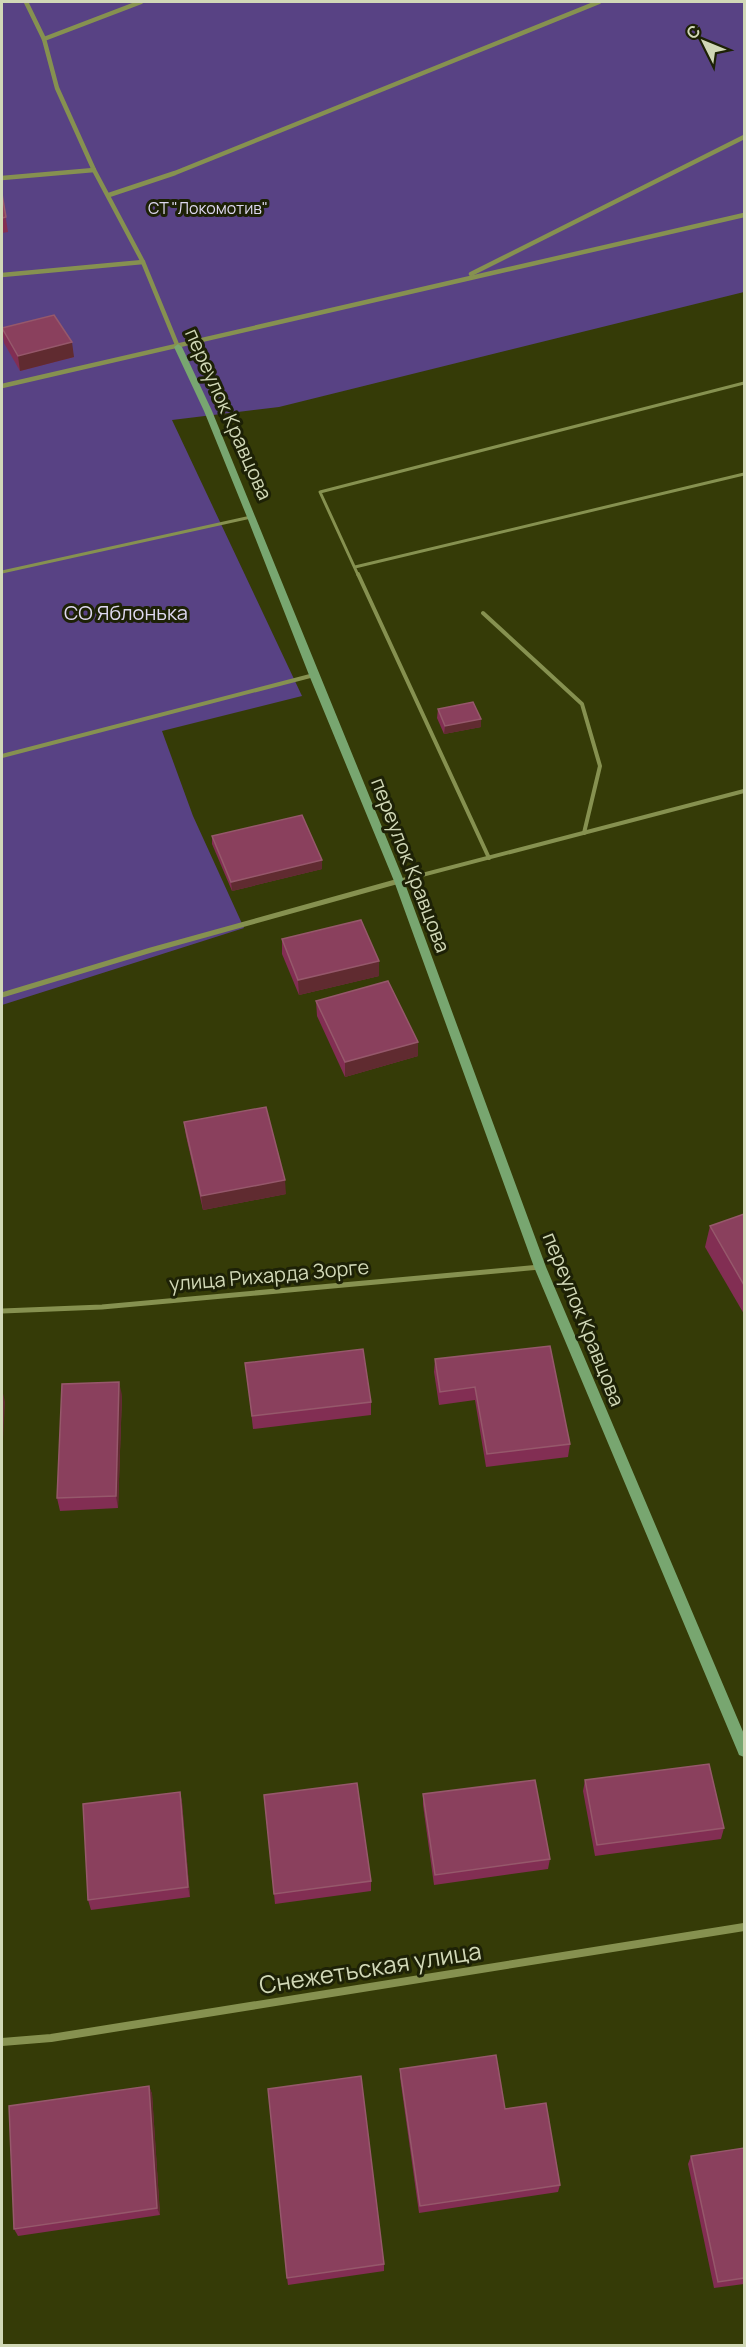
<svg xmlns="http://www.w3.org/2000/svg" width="746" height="2347" font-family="Manrope,sans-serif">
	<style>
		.green { fill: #584284 }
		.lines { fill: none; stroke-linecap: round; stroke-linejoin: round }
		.lane-far1 { stroke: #869150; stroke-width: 3 }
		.lane { stroke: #869150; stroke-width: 4 }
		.street-far2 { stroke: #869150; stroke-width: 4.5 }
		.street-far1 { stroke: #869150; stroke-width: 5 }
		.street { stroke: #869150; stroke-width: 8 }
		.secondary { fill: #78a670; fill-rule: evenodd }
		.wall { fill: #822e53 }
		.shaded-wall { fill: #602b30 }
		.building { fill: #8a405d; stroke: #96586b; stroke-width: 1.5 }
		.labels { text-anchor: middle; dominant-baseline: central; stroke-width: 6; stroke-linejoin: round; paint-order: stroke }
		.far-park-label { font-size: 16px; fill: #ded8f0; stroke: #1d2106 }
		.street-label { font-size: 20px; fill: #d1d8b7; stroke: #1d2106 }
		.park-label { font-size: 20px; fill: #ded8f0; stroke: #1d2106 }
		.near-street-label { font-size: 24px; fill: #d1d8b7; stroke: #1d2106 }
	</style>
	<rect width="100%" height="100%" fill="#353b07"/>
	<polygon class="green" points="2,2 744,2 744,292 279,407 172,420 302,696 162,731 193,816 244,928 2,1005"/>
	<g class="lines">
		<g class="lane-far1">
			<polyline points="355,567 744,474"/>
			<polyline points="2,572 251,517"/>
			<polyline points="358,575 320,492 744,383"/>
		</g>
		<g class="lane">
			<polyline points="358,574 489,858"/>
			<polyline points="483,613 582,704 600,766 584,833"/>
			<polyline points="2,756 314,675"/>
			<polyline points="399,881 744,791"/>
		</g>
		<g class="street-far2">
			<polyline points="26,2 44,39 57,88 94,170 143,262 178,347"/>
			<polyline points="44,39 141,2"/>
			<polyline points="2,178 94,170"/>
			<polyline points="109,195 175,173 599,2"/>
			<polyline points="471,274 744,137"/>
			<polyline points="2,275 143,262"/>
			<polyline points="2,386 744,215"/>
		</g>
		<g class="street-far1">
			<polyline points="2,995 151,950 399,881"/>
			<polyline points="2,1311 102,1307 540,1267"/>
		</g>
		<polyline class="street" points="2,2042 51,2038 744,1927"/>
		<polygon class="secondary" points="178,344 182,347 212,411 404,881 546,1267 744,1734 744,1757 739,1755 737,1750 534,1267 394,881 309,675 247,517 204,411 174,347"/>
	</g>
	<g class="wall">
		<polygon points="2,194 8,232 2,233"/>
		<polygon points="2,328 74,357 20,371 4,343"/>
		<polygon points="438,709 481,719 481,727 444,734 437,718"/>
		<polygon points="212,836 322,869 232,891 212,844"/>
		<polygon points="282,939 379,976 299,995 282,954"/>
		<polygon points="316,1001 418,1042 418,1056 345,1077 317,1016"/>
		<polygon points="184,1122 286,1194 203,1210 186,1136"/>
		<polygon points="744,1214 744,1314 705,1247 710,1226"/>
		<polygon points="435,1359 570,1444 568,1457 486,1467 475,1400 439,1405 434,1372"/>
		<polygon points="247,1376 371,1402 371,1415 253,1429"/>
		<polygon points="122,1395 118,1508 60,1511 57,1498"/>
		<polygon points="585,1780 724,1828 721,1839 595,1856 583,1791"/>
		<polygon points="180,1792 182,1802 190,1897 91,1910 88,1900"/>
		<polygon points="423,1794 550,1859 548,1869 434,1885 423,1805"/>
		<polygon points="264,1795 371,1881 371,1891 275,1904"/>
		<polygon points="400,2069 505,2109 560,2185 558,2192 419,2213 400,2077"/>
		<polygon points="149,2086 152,2094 160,2215 18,2236 14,2229"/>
		<polygon points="744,2148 744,2284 714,2288 688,2164 691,2156"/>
		<polygon points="384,2264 384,2271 288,2285 287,2278"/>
	</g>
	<g class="shaded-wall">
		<polygon points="72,342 74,357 20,371 18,356"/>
		<polygon points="481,719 481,727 444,734 445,726"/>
		<polygon points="322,860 322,869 232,891 231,882"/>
		<polygon points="379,961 379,976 299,995 298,980"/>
		<polygon points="418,1042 418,1056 345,1077 345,1062"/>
		<polygon points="285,1180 286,1194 203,1210 201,1196"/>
		<polygon points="119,1382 122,1395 118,1508 116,1496"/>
		<polygon points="2,1389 5,1402 2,1458"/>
		<polygon points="180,1792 182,1802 190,1897 188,1887"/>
		<polygon points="149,2086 152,2094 160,2215 157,2208"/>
	</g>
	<g class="building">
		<polygon points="2,194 6,217 2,218"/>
		<polygon points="54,315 72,342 18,356 2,328"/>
		<polygon points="473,702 481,719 445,726 438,709"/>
		<polygon points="302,815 322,860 231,882 212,836"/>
		<polygon points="361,920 379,961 298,980 282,939"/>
		<polygon points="388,981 418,1042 345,1062 316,1001"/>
		<polygon points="266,1107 285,1180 201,1196 184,1122"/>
		<polygon points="744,1214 744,1285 710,1226"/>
		<polygon points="550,1346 570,1444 487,1454 475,1387 440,1392 435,1359"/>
		<polygon points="363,1349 371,1402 252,1416 245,1363"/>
		<polygon points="119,1382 116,1496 57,1498 62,1384"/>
		<polygon points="709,1764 724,1828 597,1845 585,1780"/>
		<polygon points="535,1780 550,1859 435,1875 423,1794"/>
		<polygon points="357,1783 371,1881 274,1894 264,1795"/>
		<polygon points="180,1792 188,1887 88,1900 83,1804"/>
		<polygon points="496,2055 505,2109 546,2103 560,2185 420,2206 400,2069"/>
		<polygon points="361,2076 384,2264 287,2278 268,2089"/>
		<polygon points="149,2086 157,2208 14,2229 9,2106"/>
		<polygon points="744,2148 744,2278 718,2282 691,2156"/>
	</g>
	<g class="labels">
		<g class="far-park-label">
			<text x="208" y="208">СТ "Локомотив"</text>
		</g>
		<g class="street-label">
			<text transform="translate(229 414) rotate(66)">переулок Кравцова</text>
			<text transform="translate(411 865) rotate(69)">переулок Кравцова</text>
			<text transform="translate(269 1275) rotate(-5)">улица Рихарда Зорге</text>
			<text transform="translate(584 1319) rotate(68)">переулок Кравцова</text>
		</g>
		<g class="park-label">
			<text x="126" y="612">СО Яблонька</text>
		</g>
		<g class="near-street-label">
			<text transform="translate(370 1967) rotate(-9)">Снежетьская улица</text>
		</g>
	</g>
	<rect width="746" height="2347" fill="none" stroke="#d1d8b7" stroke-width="6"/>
	<g transform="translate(704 42) rotate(313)" stroke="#1d2106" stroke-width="4.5" paint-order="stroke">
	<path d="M0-4.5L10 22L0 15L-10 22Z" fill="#d1d8b7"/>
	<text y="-9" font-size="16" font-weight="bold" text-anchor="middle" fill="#d1d8b7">С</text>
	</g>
</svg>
